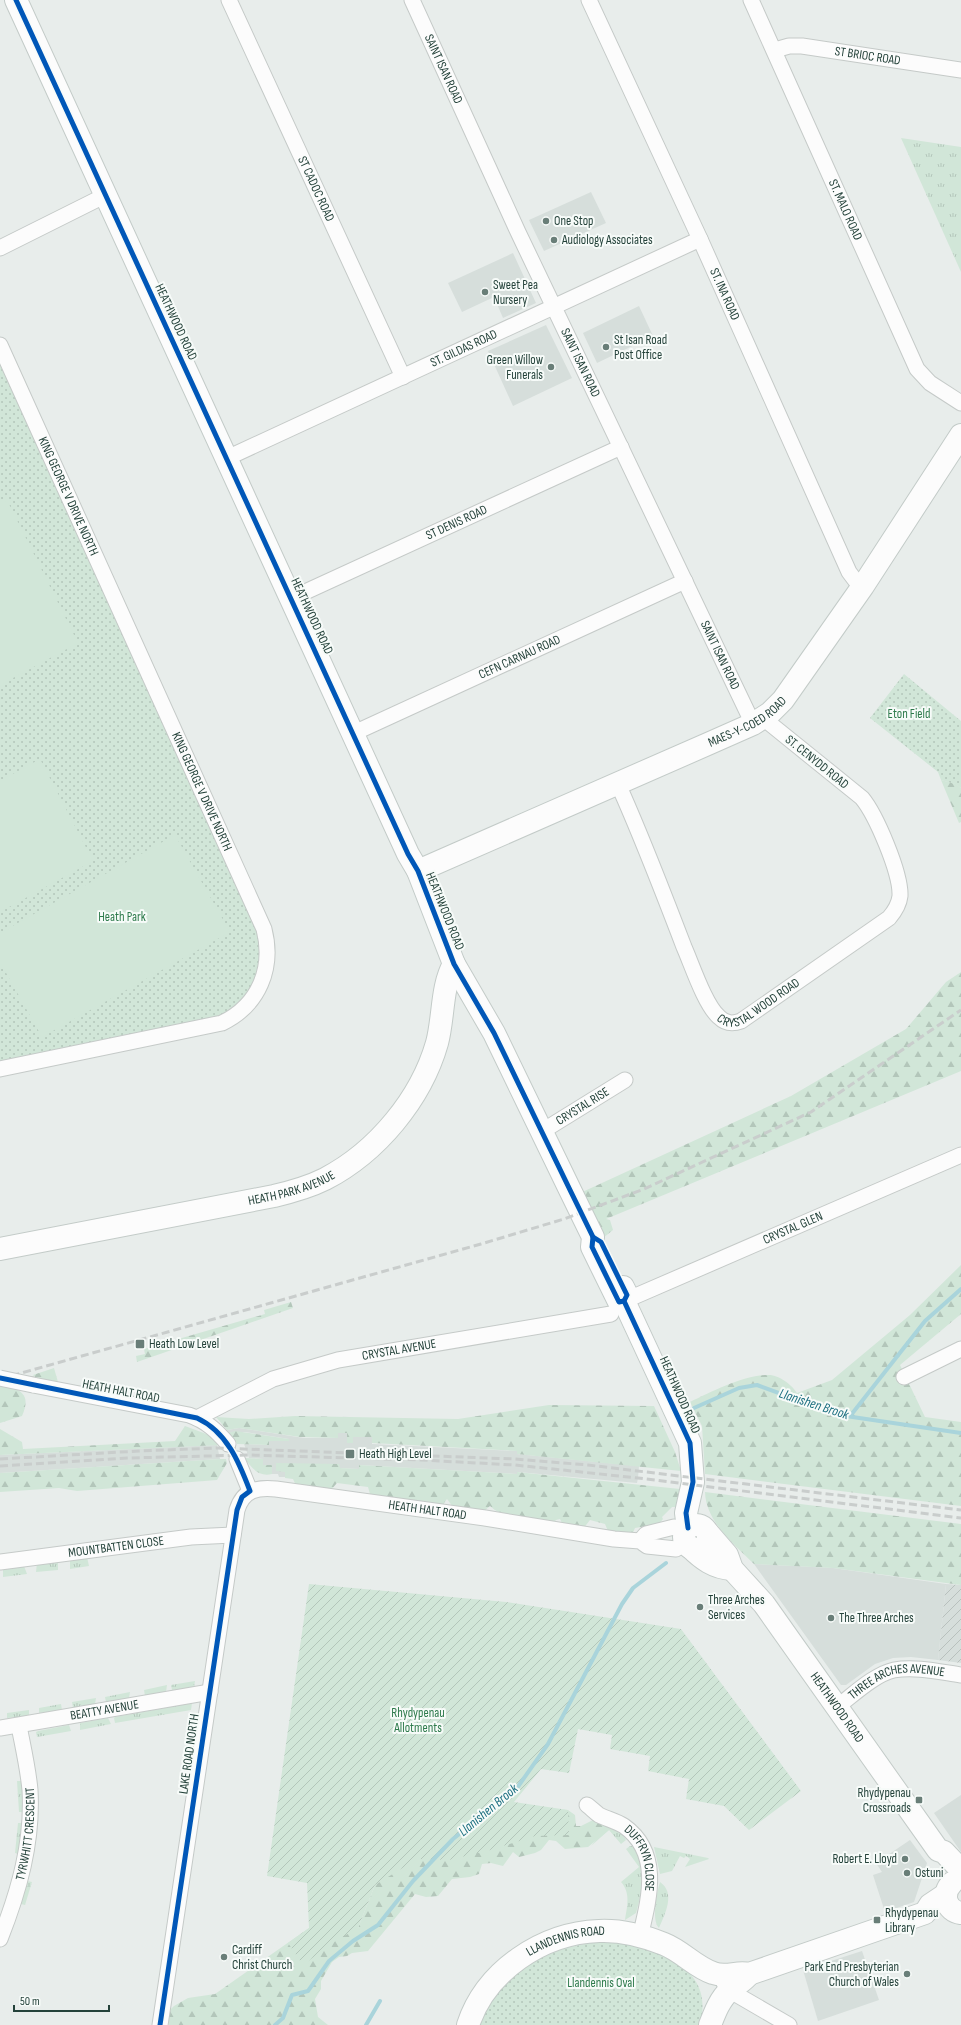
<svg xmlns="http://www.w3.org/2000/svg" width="961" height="2025" font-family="'Sofia Sans Condensed',sans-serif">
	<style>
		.built { fill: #d6dedb }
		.industrial { fill: url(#industrial-furrows) }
		.grass { fill: url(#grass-tufts) }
		.forest { fill: url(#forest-firs) }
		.park { fill: url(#park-dots) }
		.garden { fill: url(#garden-furrows) }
		.pitch { fill: #d1e6d8 }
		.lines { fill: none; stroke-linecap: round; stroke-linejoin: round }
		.stream { stroke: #a9d4db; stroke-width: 4 }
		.street-casing { stroke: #c5cac8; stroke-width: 17 }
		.secondary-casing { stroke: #c3cbc8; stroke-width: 24 }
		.street { stroke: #fcfcfc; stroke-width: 15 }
		.secondary { stroke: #fcfcfc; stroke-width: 22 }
		.rail { stroke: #c9cdcc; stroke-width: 3; stroke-dasharray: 8 4; stroke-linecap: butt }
		.street-bridge-casing { stroke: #c5cac8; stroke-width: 17; stroke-linecap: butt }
		.street-bridge { stroke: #fcfcfc; stroke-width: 15 }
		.cycleway-casing { stroke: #f7fbf9; stroke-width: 8 }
		.cycleway { stroke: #0057b8; stroke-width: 5 }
		.poi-dot { fill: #697e78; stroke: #f7fbf9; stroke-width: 1.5 }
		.labels { text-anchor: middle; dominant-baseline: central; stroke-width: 4; stroke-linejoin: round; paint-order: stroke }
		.street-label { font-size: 13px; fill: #24423a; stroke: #f7fbf9 }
		.poi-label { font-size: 13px; fill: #24423a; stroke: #f7fbf9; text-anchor: start }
		.park-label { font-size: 13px; fill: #2d7a4b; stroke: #f7fbf9 }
		.water-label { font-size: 14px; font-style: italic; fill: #1c6f80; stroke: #f7fbf9 }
	</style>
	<defs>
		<pattern id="industrial-furrows" width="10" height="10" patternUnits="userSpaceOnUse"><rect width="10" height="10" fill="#d6dedb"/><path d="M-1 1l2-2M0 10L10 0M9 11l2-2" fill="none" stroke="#b8c0bd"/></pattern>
		<pattern id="grass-tufts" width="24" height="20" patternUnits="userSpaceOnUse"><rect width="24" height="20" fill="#d1e6d8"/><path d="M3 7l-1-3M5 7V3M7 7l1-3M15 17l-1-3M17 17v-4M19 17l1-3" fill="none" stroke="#b3c6ba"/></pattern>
		<pattern id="forest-firs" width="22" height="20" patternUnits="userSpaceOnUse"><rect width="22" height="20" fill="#d1e6d8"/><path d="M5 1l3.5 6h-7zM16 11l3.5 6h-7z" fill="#b3c6ba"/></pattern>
		<pattern id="park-dots" width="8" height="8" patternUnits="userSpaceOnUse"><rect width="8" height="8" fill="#d1e6d8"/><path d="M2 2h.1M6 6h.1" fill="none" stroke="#b3c6ba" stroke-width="1.8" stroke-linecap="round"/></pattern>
		<pattern id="garden-furrows" width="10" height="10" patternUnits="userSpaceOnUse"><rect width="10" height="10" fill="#d1e6d8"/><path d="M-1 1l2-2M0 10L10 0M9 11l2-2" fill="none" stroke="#b3c6ba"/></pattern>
	</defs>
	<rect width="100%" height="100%" fill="#e8edeb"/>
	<g class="built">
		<polygon points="591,192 606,223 544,251 529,220"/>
		<polygon points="513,253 536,303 503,318 494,297 462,312 448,283"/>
		<polygon points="639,306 653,336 597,363 583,333"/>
		<polygon points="546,325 572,378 513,406 488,351"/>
		<polygon points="239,1428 304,1438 338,1438 338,1433 347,1433 347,1443 353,1437 372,1437 372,1444 517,1451 517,1454 639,1466 638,1478 637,1483 518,1472 517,1474 359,1465 359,1469 339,1468 339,1465 285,1472 285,1477 279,1477 278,1474 272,1474 272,1465 263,1465 263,1459 249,1458 244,1444 269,1445 269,1441 289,1441 289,1439 245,1432 229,1433 227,1430"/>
		<polygon points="217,1445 220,1459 0,1473 0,1455"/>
		<polygon points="754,1564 833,1568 946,1584 938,1660 911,1657 893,1658 875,1664 846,1685 841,1685"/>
		<polygon points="961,1795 961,1852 934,1813"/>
		<polygon points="910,1840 927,1863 914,1902 885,1912 873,1875 882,1872 876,1863"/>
		<polygon points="862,1951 879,2000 818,2021 803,1970"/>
	</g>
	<polygon class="industrial" points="946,1584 961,1585 961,1663 938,1660"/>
	<g class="grass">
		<polygon points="901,138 961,147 961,272"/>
		<polygon points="87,1557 89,1566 70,1569 70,1559"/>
		<polygon points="55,1561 58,1563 58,1570 36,1572 37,1563"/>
		<polygon points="24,1566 27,1574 3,1577 3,1570 5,1568"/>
		<polygon points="775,1600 841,1693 838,1692 773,1602"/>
		<polygon points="195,1681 194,1687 172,1690 171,1685"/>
		<polygon points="167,1685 166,1692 145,1696 144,1690"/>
		<polygon points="130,1692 129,1698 106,1702 105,1697"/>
		<polygon points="96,1698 95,1704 73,1708 72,1702"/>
		<polygon points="192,1703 191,1710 115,1723 114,1718 115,1717"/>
		<polygon points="61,1704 62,1710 39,1713 39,1708"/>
		<polygon points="29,1710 29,1716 7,1718 7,1713"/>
		<polygon points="108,1718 111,1724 80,1730 80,1723"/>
		<polygon points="69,1725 71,1731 37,1737 36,1732 38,1731"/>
		<polygon points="17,1781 24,1781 24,1812 19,1812"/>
		<polygon points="18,1823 23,1823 20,1854 15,1853"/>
		<polygon points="608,1826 623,1835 626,1840 621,1844 609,1830 591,1846"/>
		<path d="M630,1846h3c13,22 10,44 3,67l-11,7c2,-13 6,-27 -4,-38l18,-15 -13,-18z"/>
		<polygon points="654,1847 708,1858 709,1859 685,1867 690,1859 686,1856 684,1858 680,1856 672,1871 660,1874"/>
		<polygon points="27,1881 32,1882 25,1905 21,1904"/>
		<path d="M660,1882c16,11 5,32 -1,46 -8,-8 -2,-36 1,-46z"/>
	</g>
	<g class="forest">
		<polygon points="941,780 956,784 961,788 961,822 959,823"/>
		<polygon points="961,972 961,1071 606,1219 610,1220 613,1230 603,1238 578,1194 791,1096 906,1029 946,982"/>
		<path d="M961,1265v49l-61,51 25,52 36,5v84l-256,-32 -3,-48 -12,-24c21,-10 56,-28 79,-27 10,0 23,10 28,18l35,-13 78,-65z"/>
		<polygon points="291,1302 293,1308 137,1362 136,1356 145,1354 144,1349 265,1314 264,1310"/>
		<polygon points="54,1368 58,1382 35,1377 33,1375"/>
		<path d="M0,1385c20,4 32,8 22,31l-22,7z"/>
		<polygon points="549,1405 654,1406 675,1452 681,1471 517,1454 517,1451 372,1443 372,1437 353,1437 353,1443 347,1443 347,1433 338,1433 338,1438 300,1437 239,1428 227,1430 216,1417 249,1419 295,1416 458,1419"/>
		<polygon points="185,1426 209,1435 221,1445 0,1455 0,1429 22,1442 23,1449 175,1441"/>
		<polygon points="235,1431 289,1439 289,1441 269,1441 269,1445 237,1444 229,1433"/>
		<path d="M245,1458l18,1v6h9v9c-13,3 -20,-5 -27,-16z"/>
		<polygon points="220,1459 226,1459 227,1463 217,1480 77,1491 59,1488 0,1492 0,1473"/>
		<path d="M276,1463l63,1 1,4 19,1v-4l158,9v-2l163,17 -2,15 -2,3h-4l-10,10 1,2 -4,5 -24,4 -4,9 -23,-6 -3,-7 -15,-4 -7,9 -20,-4 -3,-6 -4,1 -4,4c-21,-4 -46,-3 -62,-18l-6,5 -31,-4 -6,-8 -6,8 -66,-9 -5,-4 -2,-7 -31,-4 -7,8 -33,-3 -4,-9 -8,-1v-6l-9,-1z"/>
		<path d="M705,1492l256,32v61l-128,-17 -79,-4c-20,-20 -48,-42 -49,-72z"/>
		<polygon points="510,1806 568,1810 575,1815 576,1826 581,1826 595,1819 607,1823 609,1830 588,1847 565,1849 556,1841 549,1840 541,1850 535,1853 519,1857 513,1852 503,1866 491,1863 482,1864 479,1874 470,1877 452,1879 438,1896 426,1897 415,1894 368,1951 352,1953 347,1956 339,1957 332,1962 321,1981 321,1989 315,1999 318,2017 328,2025 169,2025 168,2019 170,2010 174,2006 188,1998 215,1994 309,1928 358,1928 375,1885 381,1876"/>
	</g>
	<g class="park">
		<polygon points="0,354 259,927 260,977 228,1015 0,1065"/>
		<polygon points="904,674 961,721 961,788 955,784 941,780 938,772 870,718"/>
		<path d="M616,1941c44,10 99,26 84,84h-221c22,-58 79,-83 137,-84z"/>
	</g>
	<polygon class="garden" points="309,1584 506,1602 681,1629 801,1791 749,1830 724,1806 686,1799 689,1779 648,1771 650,1756 610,1749 612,1735 578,1729 569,1773 541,1769 514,1802 568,1810 569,1835 535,1836 490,1850 449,1860 417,1859 375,1885 358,1928 332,1943 303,1965 288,1943 309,1928 307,1883 267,1876"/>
	<g class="pitch">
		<polygon points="7,500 78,643 0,685 0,504"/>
		<polygon points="40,759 93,861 0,912 0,781"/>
		<polygon points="175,835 230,932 42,1037 0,962 0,933"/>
	</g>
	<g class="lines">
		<g class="stream">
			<polyline points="694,1408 739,1388 757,1385 839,1415 961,1433"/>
			<polyline points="851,1415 925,1321 961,1289"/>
			<polyline points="275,2025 283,2018 292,1995 308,1991 329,1961 353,1941 378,1925 413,1881 453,1839 517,1788 548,1744 622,1604 633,1588 666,1563"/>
			<polyline points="366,2025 380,2001"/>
		</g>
		<g class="street-casing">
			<g id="street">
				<path id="s1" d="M229,0l174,377"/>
				<path id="s2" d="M412,0l106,232 235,492"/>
				<path id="s3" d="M589,0l111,239 149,333 6,8 8,6"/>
				<path id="s4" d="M751,0l166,369 13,14 31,20"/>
				<path id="s5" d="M775,50l14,-4h13l159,24"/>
				<polyline points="0,248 106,195"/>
				<path id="s6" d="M0,345l264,584c10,39 -5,76 -42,94l-222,46"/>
				<path id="s7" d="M227,458l473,-219"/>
				<path id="s8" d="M292,598l329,-151"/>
				<path id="s9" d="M354,733l331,-152"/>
				<path id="s10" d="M618,784c24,53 45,108 66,163 8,18 21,58 35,70 7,7 14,7 22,4l148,-103c6,-7 10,-13 11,-22 1,-23 -24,-81 -38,-98l-99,-80"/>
				<path id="s11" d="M541,1132l84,-52"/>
				<path id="s12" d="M624,1301l337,-146"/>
				<polyline points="904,1377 961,1349"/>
				<path d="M33,1385l156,30c17,6 27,15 39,29"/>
				<path id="s13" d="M197,1418l76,-39 65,-19 273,-46"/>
				<polyline points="237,1459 250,1491"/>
				<polyline points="640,1541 646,1534 674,1527 685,1533"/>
				<path id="s14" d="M0,1562l191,-25 42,-2"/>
				<path id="s15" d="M837,1707c16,-12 38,-33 57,-37 21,-4 46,2 67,5"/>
				<path id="s16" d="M0,1728l210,-36"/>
				<path id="s17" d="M587,1805c4,3 8,7 12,10 8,4 17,6 25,11 38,27 25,73 16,111"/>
				<path id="s18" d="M0,1939c19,-48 33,-97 30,-149 -2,-22 -7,-43 -11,-64"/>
				<polyline points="724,1983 739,1996 789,2025"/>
				<path id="s19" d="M160,2025l77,-515c6,-20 20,-23 39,-21l209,29 129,21 26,2 7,5 29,3 9,-7"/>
			</g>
		</g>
		<g class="secondary-casing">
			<g id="secondary">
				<polyline points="16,0 408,854 418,871 454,964 494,1033 571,1192 593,1237 592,1247 619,1302 624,1301"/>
				<path id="s20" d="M418,871l292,-128 43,-19 17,-11 13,-13 80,-114 98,-151"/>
				<path id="s21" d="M0,1249l274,-53c17,-4 35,-9 51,-17 52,-27 96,-80 112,-136 7,-26 4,-56 17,-79"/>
				<polyline points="623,1287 627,1295 624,1301 690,1443 693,1482 686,1513 688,1528"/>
				<circle cx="696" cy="1537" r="12"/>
				<path id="s22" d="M708,1533l19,22 5,14 32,35 174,246 6,2 17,18"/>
				<path d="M690,1547c12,12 24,21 42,22"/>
				<path d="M952,1883c-11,11 -6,28 9,30"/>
				<path id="s23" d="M468,2025c18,-54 74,-92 131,-94 21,-1 45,5 65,13 18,7 31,23 49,29 13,5 24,-2 36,1l176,-61 5,-8 15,-10"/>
				<path d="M710,2025c5,-13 10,-26 20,-35 7,-6 14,-9 19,-16"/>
			</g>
		</g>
		<use href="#street" class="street"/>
		<use href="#secondary" class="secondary"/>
		<g class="rail">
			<polyline points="0,1379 481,1244 564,1219 644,1189 811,1112 961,1010"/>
			<polyline points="0,1459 139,1451 217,1448 515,1459 588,1465 961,1510"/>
			<polyline points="0,1466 127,1458 248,1455 421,1460 515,1465 638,1478 961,1518"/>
		</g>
		<g class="street-bridge-casing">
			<polyline id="street-bridge" points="0,1378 33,1385"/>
		</g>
		<use href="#street-bridge" class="street-bridge"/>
		<g class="cycleway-casing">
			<g id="cycleway">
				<polyline points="16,0 408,854 418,871 454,964 494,1033 571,1192 593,1237 592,1247 619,1302 624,1301"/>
				<polyline points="593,1237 601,1242 627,1295 624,1301 690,1443 693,1482 686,1513 688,1528"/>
				<path d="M0,1378l197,40c30,14 42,44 53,73l-8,6 -5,13 -77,515"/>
			</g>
		</g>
		<use href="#cycleway" class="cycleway"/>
	</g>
	<g class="poi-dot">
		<circle cx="546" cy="221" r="4"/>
		<circle cx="554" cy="240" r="4"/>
		<circle cx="485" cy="292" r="4"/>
		<circle cx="606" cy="347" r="4"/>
		<circle cx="551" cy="367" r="4"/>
		<rect x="135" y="1339" width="10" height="10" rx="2"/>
		<rect x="345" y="1449" width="10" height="10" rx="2"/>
		<circle cx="700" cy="1607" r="4"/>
		<circle cx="831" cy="1618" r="4"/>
		<rect x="915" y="1796" width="8" height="8" rx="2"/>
		<circle cx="905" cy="1859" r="4"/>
		<circle cx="907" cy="1873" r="4"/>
		<rect x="873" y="1916" width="8" height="8" rx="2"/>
		<circle cx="224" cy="1957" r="4"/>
		<circle cx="907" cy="1974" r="4"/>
	</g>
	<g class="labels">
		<g class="street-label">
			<text stroke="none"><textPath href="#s5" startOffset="94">ST BRIOC ROAD</textPath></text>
			<text stroke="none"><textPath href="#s2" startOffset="76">SAINT ISAN ROAD</textPath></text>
			<text stroke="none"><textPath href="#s1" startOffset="208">ST CADOC ROAD</textPath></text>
			<text stroke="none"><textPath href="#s4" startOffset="230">ST. MALO ROAD</textPath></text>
			<text stroke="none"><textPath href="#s3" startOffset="324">ST. INA ROAD</textPath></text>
			<text transform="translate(176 322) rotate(65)">HEATHWOOD ROAD</text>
			<text stroke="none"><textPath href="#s7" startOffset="261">ST. GILDAS ROAD</textPath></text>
			<text stroke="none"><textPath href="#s2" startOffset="400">SAINT ISAN ROAD</textPath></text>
			<text stroke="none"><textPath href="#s6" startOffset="166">KING GEORGE V DRIVE NORTH</textPath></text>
			<text stroke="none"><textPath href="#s8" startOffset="181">ST DENIS ROAD</textPath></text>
			<text transform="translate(312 616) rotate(65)">HEATHWOOD ROAD</text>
			<text stroke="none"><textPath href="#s2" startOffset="724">SAINT ISAN ROAD</textPath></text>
			<text stroke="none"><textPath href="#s9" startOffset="182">CEFN CARNAU ROAD</textPath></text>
			<text stroke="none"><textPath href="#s20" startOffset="362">MAES-Y-COED ROAD</textPath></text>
			<text transform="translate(817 762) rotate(39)">ST. CENYDD ROAD</text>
			<text stroke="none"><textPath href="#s6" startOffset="490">KING GEORGE V DRIVE NORTH</textPath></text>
			<text transform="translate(445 911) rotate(68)">HEATHWOOD ROAD</text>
			<text stroke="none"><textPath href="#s10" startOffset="301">CRYSTAL WOOD ROAD</textPath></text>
			<text stroke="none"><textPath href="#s11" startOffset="49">CRYSTAL RISE</textPath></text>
			<text stroke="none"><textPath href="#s21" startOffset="298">HEATH PARK AVENUE</textPath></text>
			<text stroke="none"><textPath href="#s12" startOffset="184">CRYSTAL GLEN</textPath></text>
			<text stroke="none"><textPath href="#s13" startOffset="215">CRYSTAL AVENUE</textPath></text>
			<text transform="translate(121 1391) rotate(11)">HEATH HALT ROAD</text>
			<text transform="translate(680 1395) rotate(66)">HEATHWOOD ROAD</text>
			<text stroke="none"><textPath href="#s19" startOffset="723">HEATH HALT ROAD</textPath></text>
			<text stroke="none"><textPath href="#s14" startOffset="117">MOUNTBATTEN CLOSE</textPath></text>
			<text stroke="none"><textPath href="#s15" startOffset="68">THREE ARCHES AVENUE</textPath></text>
			<text stroke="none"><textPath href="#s22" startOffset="218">HEATHWOOD ROAD</textPath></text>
			<text stroke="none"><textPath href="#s16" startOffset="106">BEATTY AVENUE</textPath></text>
			<text transform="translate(189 1754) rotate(-82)">LAKE ROAD NORTH</text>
			<text stroke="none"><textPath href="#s18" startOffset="109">TYRWHITT CRESCENT</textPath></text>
			<text stroke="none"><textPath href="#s17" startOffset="81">DUFFRYN CLOSE</textPath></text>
			<text stroke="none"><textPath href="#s23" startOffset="136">LLANDENNIS ROAD</textPath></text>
		</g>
		<g class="poi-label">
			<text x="554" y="221">One Stop</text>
			<text x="562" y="240">Audiology Associates</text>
			<text x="493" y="285">Sweet Pea<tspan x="493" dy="15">Nursery</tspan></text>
			<text x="614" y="340">St Isan Road<tspan x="614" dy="15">Post Office</tspan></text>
			<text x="543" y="360" text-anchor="end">Green Willow<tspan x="543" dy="15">Funerals</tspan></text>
			<text x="149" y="1344">Heath Low Level</text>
			<text x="359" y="1454">Heath High Level</text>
			<text x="708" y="1600">Three Arches<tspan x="708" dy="15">Services</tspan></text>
			<text x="839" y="1618">The Three Arches</text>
			<text x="911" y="1793" text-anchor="end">Rhydypenau<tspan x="911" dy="15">Crossroads</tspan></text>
			<text x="897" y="1859" text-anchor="end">Robert E. Lloyd</text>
			<text x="915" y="1873">Ostuni</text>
			<text x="885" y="1913">Rhydypenau<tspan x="885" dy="15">Library</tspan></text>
			<text x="232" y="1950">Cardiff<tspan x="232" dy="15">Christ Church</tspan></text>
			<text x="899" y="1967" text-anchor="end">Park End Presbyterian<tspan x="899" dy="15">Church of Wales</tspan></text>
		</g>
		<g class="park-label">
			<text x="909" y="714">Eton Field</text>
			<text x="122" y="917">Heath Park</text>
			<text x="418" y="1713">Rhydypenau<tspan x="418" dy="15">Allotments</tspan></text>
			<text x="601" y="1983">Llandennis Oval</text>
		</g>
		<g class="water-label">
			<text transform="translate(814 1404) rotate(18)">Llanishen Brook</text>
			<text transform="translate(488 1810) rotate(-40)">Llanishen Brook</text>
		</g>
	</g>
	<path d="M14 2005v6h95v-6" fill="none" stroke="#24423a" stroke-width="2"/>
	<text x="20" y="2005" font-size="12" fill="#24423a" stroke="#f7fbf9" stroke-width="3" paint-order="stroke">50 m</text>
</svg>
